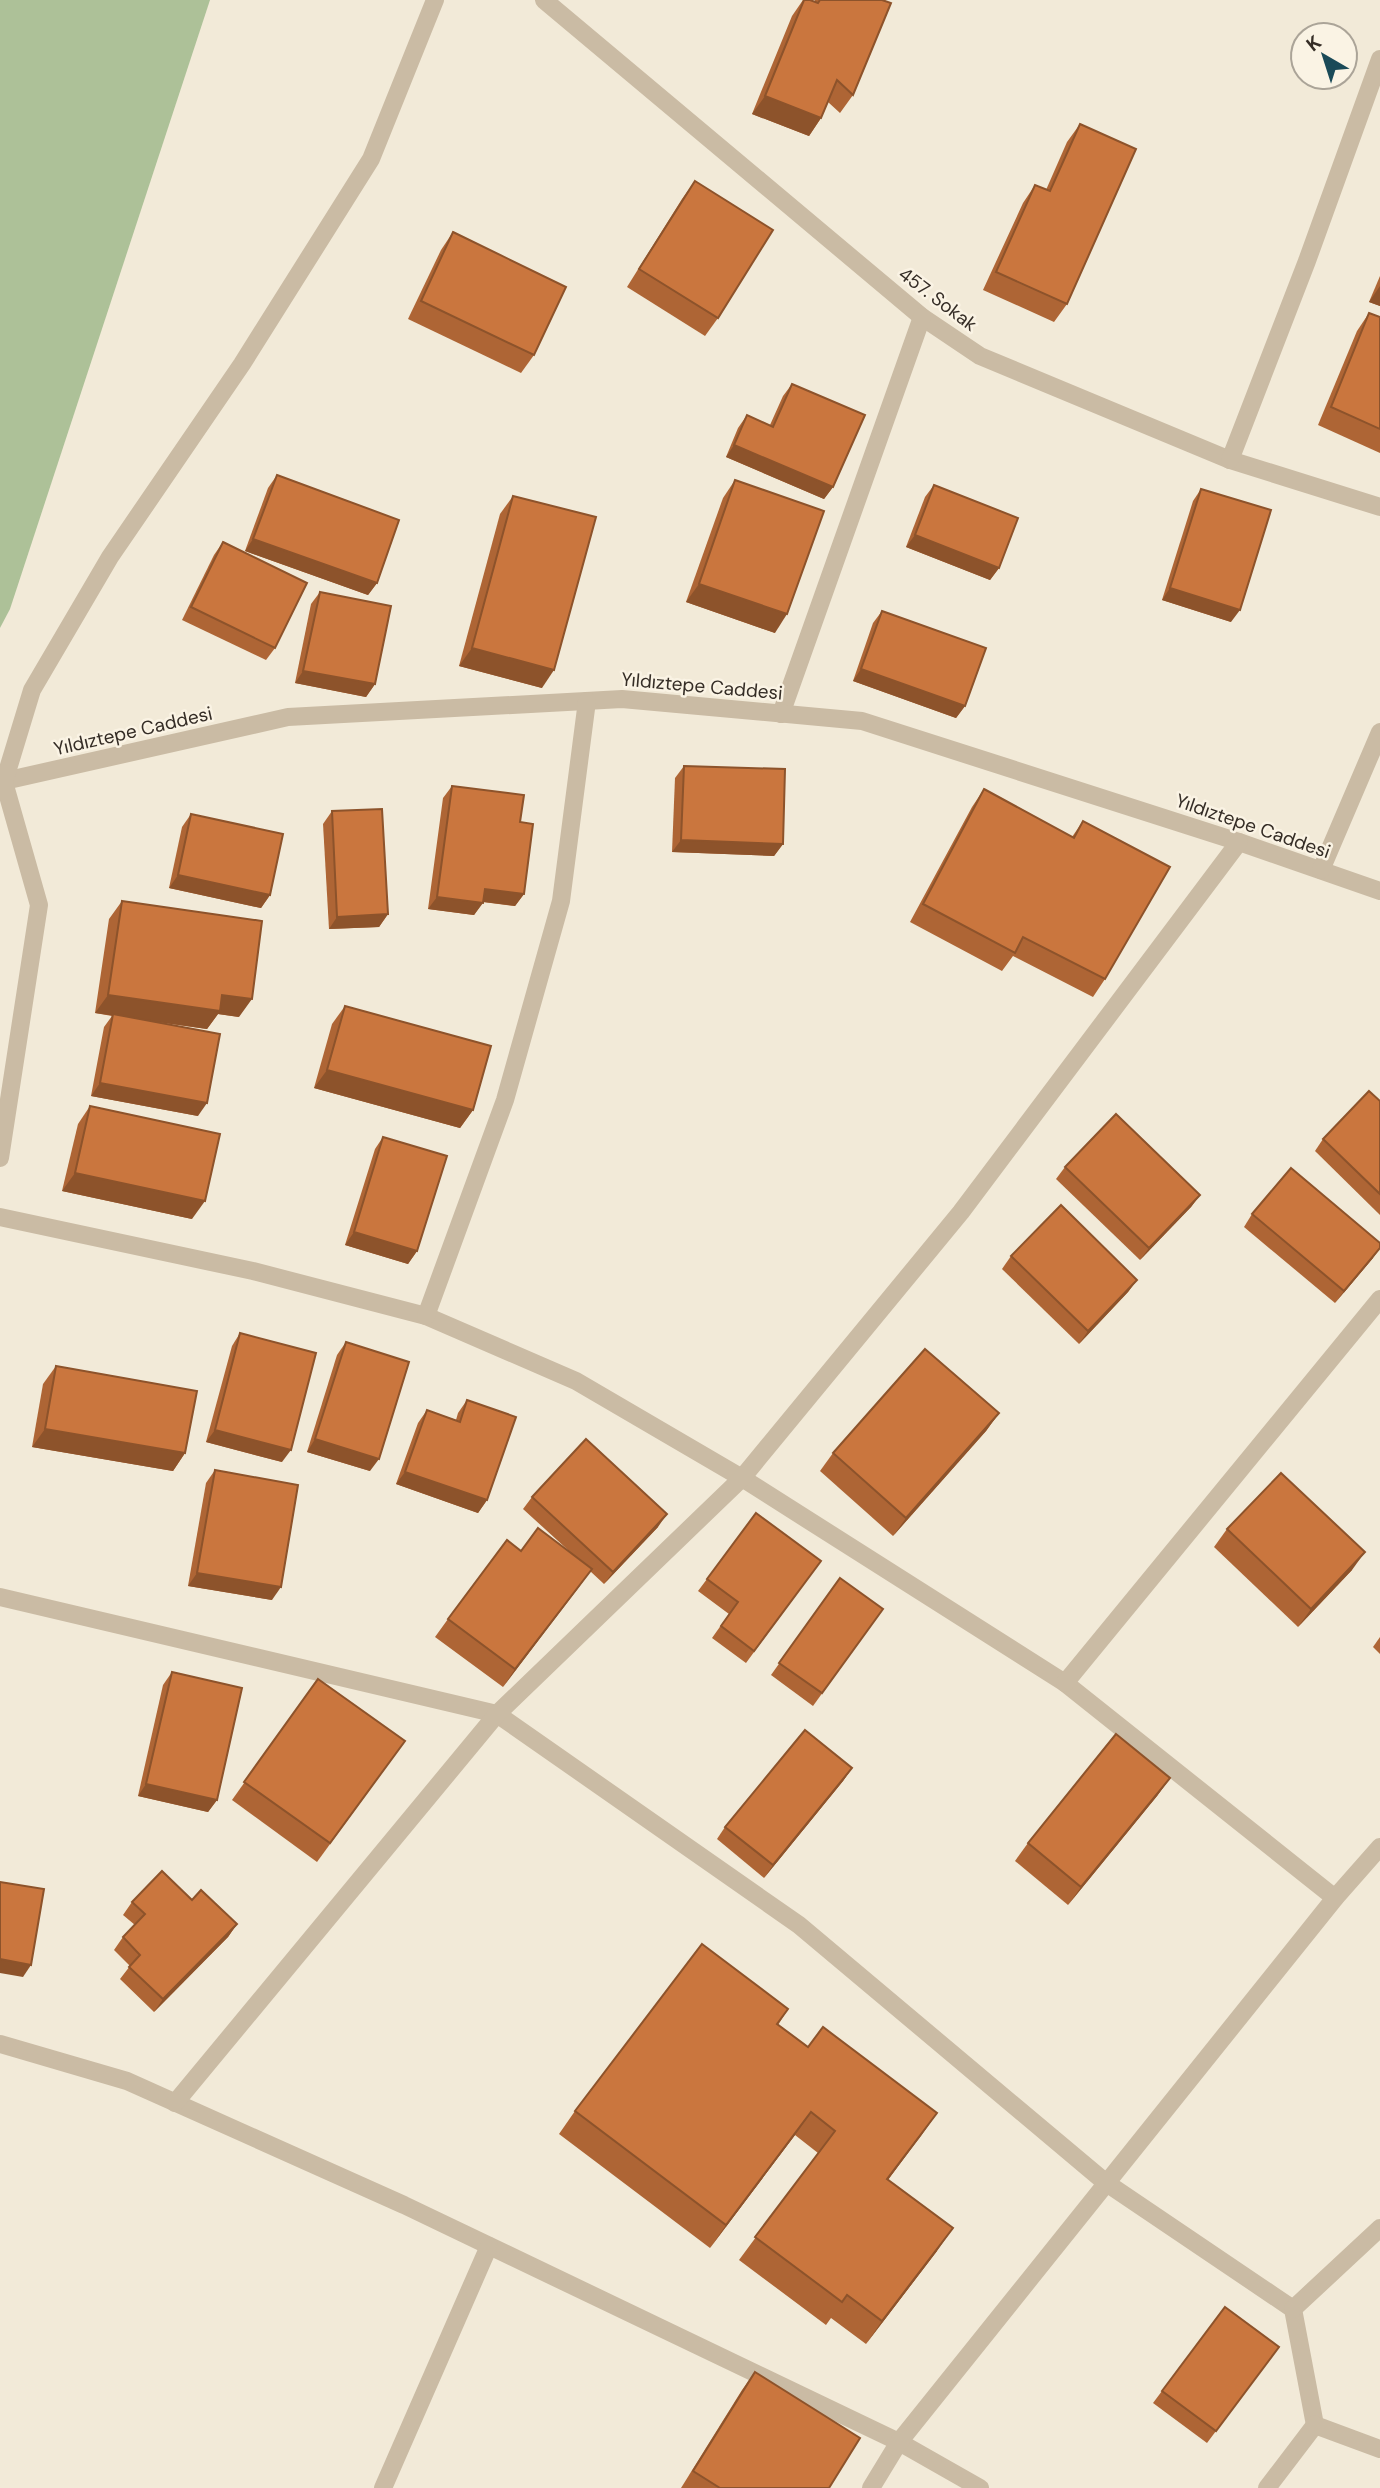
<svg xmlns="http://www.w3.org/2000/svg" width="1380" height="2488" font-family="'DM Sans',sans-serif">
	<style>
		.green { fill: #adc198 }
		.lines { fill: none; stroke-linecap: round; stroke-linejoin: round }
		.minor { stroke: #cabba4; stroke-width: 18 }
		.wall { fill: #ae6535 }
		.shaded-wall { fill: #8d532b }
		.building { fill: #ca763e; stroke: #8d532b; stroke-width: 2 }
		.labels { text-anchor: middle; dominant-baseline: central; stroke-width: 5; stroke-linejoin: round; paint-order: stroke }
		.street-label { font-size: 19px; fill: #352d26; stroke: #faf3e4 }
	</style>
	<rect width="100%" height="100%" fill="#f2ead8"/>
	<polygon class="green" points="0,0 210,0 10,609 0,628"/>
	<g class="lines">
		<g class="minor">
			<polyline points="544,0 922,317 980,356 1230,460 1380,507"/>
			<polyline points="1230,460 1307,261 1380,59"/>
			<polyline points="781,714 922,317"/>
			<polyline points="0,782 288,717 622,699 862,721 1239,842 1380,891"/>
			<polyline points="1321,870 1380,732"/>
			<polyline points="0,1158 39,905 4,782 32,690 110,557 242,364 371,159 435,0"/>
			<polyline points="0,1217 253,1271 426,1316 576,1381 742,1478 1065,1683 1335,1898"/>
			<polyline points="426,1316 505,1100 561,901 587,701"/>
			<polyline points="0,1597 497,1714 799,1925 1105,2182 1293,2309 1315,2425"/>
			<polyline points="1065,1683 1380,1299"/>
			<polyline points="0,2044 127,2081 404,2205 899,2442 980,2488"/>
			<polyline points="175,2103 497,1714 742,1478 961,1212 1239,842"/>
			<polyline points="1293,2309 1380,2228"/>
			<polyline points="383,2488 489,2246"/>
			<polyline points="871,2488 899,2442 1335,1898 1380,1847"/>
			<polyline points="1267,2488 1315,2425 1380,2449"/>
		</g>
	</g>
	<g class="wall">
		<polygon points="803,0 810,0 814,2 815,0 882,0 853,95 840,113 828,102 821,118 809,136 752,114 792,16"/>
		<polygon points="1080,124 1067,304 1054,322 983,290 1023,203 1035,185 1046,190 1067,142"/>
		<polygon points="695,181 718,318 705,336 627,287 682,199"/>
		<polygon points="453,232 534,355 521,373 408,319 441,250"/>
		<polygon points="1380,276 1380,306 1369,302"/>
		<polygon points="1369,313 1380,317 1380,453 1318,425 1357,331"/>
		<polygon points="792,384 833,487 824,499 726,457 738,428 747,415 770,425 783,396"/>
		<polygon points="277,475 377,583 368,595 245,551 268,488"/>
		<polygon points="735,480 775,633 686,602 723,498"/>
		<polygon points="934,485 999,568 990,580 906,547 925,497"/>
		<polygon points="1201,489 1231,622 1162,600 1193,501"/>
		<polygon points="513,496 542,688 459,666 500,514"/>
		<polygon points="223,542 275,648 266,660 182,620 214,555"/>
		<polygon points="320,592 375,684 366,697 295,683 311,604"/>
		<polygon points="882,611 965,706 956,718 853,681 873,623"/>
		<polygon points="684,766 783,844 774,856 672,852 675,778"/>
		<polygon points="452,786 520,822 524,894 515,906 483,902 474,915 428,909 443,798"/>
		<polygon points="984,789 1072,837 1083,821 1105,979 1093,997 1013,956 1002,971 910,922 972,807"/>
		<polygon points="332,811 388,914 379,927 329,929 323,824"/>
		<polygon points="191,814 270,895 261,908 169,888 182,827"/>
		<polygon points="122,901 239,1017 218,1014 207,1029 142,1020 198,1116 91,1096 104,1027 112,1016 95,1013 109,919"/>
		<polygon points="345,1006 473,1110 460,1128 314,1088 332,1024"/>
		<polygon points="1380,1101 1380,1215 1315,1151 1323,1139"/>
		<polygon points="90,1106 192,1219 62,1191 78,1124"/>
		<polygon points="383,1137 417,1251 408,1264 345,1245 375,1149"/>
		<polygon points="1065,1167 1200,1195 1191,1207 1140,1260 1056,1179"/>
		<polygon points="1252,1214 1373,1258 1335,1303 1244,1227"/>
		<polygon points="1011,1256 1137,1280 1128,1292 1079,1344 1002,1269"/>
		<polygon points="240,1333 282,1462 206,1442 232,1346"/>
		<polygon points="346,1342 370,1471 307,1452 337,1355"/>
		<polygon points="56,1366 185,1453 173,1471 32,1447 43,1384"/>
		<polygon points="467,1400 487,1500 478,1513 396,1484 418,1423 427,1410 456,1420 458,1413"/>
		<polygon points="999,1413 986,1431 893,1536 820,1471 833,1453"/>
		<polygon points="215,1470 272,1600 188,1586 206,1483"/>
		<polygon points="532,1497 658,1527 604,1584 590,1571 503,1687 435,1637 448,1619 521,1551 568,1550 523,1509"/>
		<polygon points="1227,1529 1352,1570 1298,1627 1214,1547"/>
		<polygon points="821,1561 746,1663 712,1638 729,1614 698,1591 707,1579"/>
		<polygon points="840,1578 883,1609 813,1706 771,1675"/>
		<polygon points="1380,1637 1380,1654 1373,1647"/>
		<polygon points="172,1672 217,1800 208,1812 138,1796 163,1685"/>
		<polygon points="318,1679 392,1759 317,1862 232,1800"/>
		<polygon points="852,1768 843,1781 764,1878 717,1839 725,1827"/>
		<polygon points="1170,1778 1157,1796 1068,1905 1015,1861 1028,1843"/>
		<polygon points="192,1900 237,1924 228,1937 154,2012 120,1979 130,1966 114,1950 123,1937 135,1925 123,1915 132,1902"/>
		<polygon points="788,2009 778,2025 808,2047 937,2113 888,2180 937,2251 866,2344 831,2318 826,2325 739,2260 818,2153 795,2135 710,2248 559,2134 575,2111"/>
		<polygon points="1270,2359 1207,2443 1153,2403 1162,2391"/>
		<polygon points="755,2372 829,2488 681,2488 742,2390"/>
	</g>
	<g class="shaded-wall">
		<polygon points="765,96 821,118 809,136 752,114"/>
		<polygon points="1380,286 1380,306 1369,302"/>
		<polygon points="734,445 833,487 824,499 726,457"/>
		<polygon points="915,535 999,568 990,580 906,547"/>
		<polygon points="253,539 377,583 368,595 245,551"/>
		<polygon points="699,584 787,614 775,633 686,602"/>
		<polygon points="1170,588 1240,610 1231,622 1162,600"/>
		<polygon points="472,648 554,670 542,688 459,666"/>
		<polygon points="861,669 965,706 956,718 853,681"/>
		<polygon points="303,671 375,684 366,697 295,683"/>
		<polygon points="681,840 783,844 774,856 672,852"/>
		<polygon points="178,875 270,895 261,908 169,888"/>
		<polygon points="485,889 524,894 515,906 476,901"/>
		<polygon points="437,897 483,903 474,915 428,909"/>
		<polygon points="388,914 379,927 329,929 337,917"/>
		<polygon points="108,995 222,995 252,999 239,1017 218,1014 207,1029 95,1013"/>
		<polygon points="327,1070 473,1110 460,1128 314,1088"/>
		<polygon points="100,1083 207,1103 198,1116 91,1096"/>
		<polygon points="75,1173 205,1201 192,1219 62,1191"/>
		<polygon points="1200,1195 1191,1207 1140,1260 1149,1248"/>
		<polygon points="354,1232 417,1251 408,1264 345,1245"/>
		<polygon points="1380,1248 1373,1258 1335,1303 1344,1291"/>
		<polygon points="1137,1280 1128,1292 1079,1344 1088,1331"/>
		<polygon points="999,1413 986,1431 893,1536 906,1518"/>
		<polygon points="45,1429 185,1453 173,1471 32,1447"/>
		<polygon points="215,1430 291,1450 282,1462 206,1442"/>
		<polygon points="315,1439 379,1459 370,1471 307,1452"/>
		<polygon points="405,1472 487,1500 478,1513 396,1484"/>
		<polygon points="667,1514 658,1527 604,1584 613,1572"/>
		<polygon points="1365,1552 1352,1570 1298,1627 1311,1609"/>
		<polygon points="592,1569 579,1587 503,1687 515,1669"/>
		<polygon points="197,1573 281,1587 272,1600 188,1586"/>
		<polygon points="852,1768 843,1781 764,1878 773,1865"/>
		<polygon points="1170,1778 1157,1796 1068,1905 1081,1887"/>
		<polygon points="146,1784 217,1800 208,1812 138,1796"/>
		<polygon points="237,1924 228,1937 154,2012 163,1999"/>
		<polygon points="0,1959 31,1965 23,1977 0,1973"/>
		<polygon points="811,2112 795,2135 710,2248 726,2225"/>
		<polygon points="937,2113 921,2136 871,2202 887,2179"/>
		<polygon points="953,2228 937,2251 866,2344 882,2321"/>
	</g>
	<g class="building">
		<polygon points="804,0 810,0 818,3 820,0 882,0 891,3 853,95 837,80 821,118 765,96"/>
		<polygon points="1080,124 1136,149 1067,304 996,272 1035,185 1050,191"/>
		<polygon points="695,181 773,230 718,318 639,269"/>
		<polygon points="453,232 566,287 534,355 421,301"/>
		<polygon points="1369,313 1380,317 1380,429 1331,407"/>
		<polygon points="792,384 865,415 833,487 734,445 747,415 773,427"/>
		<polygon points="277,475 399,520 377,583 253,539"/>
		<polygon points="735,480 824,511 787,614 699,584"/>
		<polygon points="934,485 1018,518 999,568 915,535"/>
		<polygon points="1201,489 1271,510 1240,610 1170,588"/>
		<polygon points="513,496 596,517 554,670 472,648"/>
		<polygon points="223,542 307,583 275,648 191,607"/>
		<polygon points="320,592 391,606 375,684 303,671"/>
		<polygon points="882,611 986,648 965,706 861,669"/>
		<polygon points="684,766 785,769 783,844 681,840"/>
		<polygon points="452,786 524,795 520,822 533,824 524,894 485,889 483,903 437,897"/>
		<polygon points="984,789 1074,838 1083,821 1170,867 1105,979 1023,937 1015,953 923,904"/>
		<polygon points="382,809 388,914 337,917 332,811"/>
		<polygon points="191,814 283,834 270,895 178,875"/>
		<polygon points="122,901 262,921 252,999 222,995 220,1011 108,995"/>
		<polygon points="345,1006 491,1046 473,1110 327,1070"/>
		<polygon points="113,1014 220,1034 207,1103 100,1083"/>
		<polygon points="1369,1091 1380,1101 1380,1194 1323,1139"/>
		<polygon points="90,1106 220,1134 205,1201 75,1173"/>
		<polygon points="1116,1114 1200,1195 1149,1248 1065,1167"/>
		<polygon points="383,1137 447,1156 417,1251 354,1232"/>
		<polygon points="1291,1168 1380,1243 1380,1248 1344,1291 1252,1214"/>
		<polygon points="1061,1205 1137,1280 1088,1331 1011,1256"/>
		<polygon points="240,1333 316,1353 291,1450 215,1430"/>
		<polygon points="346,1342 409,1362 379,1459 315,1439"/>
		<polygon points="925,1349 999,1413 906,1518 833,1453"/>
		<polygon points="56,1366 197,1391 185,1453 45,1429"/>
		<polygon points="467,1400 516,1417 487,1500 405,1472 427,1410 460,1422"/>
		<polygon points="586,1439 667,1514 613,1572 532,1497"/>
		<polygon points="215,1470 298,1485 281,1587 197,1573"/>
		<polygon points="1281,1473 1365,1552 1311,1609 1227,1529"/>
		<polygon points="756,1513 821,1561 754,1651 721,1626 738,1602 707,1579"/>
		<polygon points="538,1528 592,1569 515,1669 448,1619 507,1540 521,1551"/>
		<polygon points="840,1578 883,1609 822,1693 779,1663"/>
		<polygon points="172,1672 242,1688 217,1800 146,1784"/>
		<polygon points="318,1679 405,1741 330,1843 244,1782"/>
		<polygon points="805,1730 852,1768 773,1865 725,1827"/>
		<polygon points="1116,1734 1170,1778 1081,1887 1028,1843"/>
		<polygon points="162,1871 192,1900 201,1890 237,1924 163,1999 129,1967 140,1955 123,1937 145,1914 132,1902"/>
		<polygon points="0,1882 44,1889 31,1965 0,1959"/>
		<polygon points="702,1944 788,2009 777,2024 808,2047 823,2027 937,2113 887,2179 953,2228 882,2321 847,2295 842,2302 755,2237 835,2131 811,2112 726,2225 575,2111"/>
		<polygon points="1225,2307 1279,2347 1216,2431 1162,2391"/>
		<polygon points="755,2372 860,2438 829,2488 720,2488 693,2471"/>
	</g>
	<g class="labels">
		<g class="street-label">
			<text transform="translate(938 299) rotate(37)">457. Sokak</text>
			<text transform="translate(702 686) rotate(5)">Yıldıztepe Caddesi</text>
			<text transform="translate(133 731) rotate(-13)">Yıldıztepe Caddesi</text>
			<text transform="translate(1253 826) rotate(19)">Yıldıztepe Caddesi</text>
		</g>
	</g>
	<g transform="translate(1324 56) rotate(321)"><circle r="33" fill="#faf3e4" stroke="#aba498" stroke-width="2"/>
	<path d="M0-5L12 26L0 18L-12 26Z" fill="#1a4a58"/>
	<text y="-10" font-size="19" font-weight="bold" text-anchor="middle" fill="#352d26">K</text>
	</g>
</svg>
